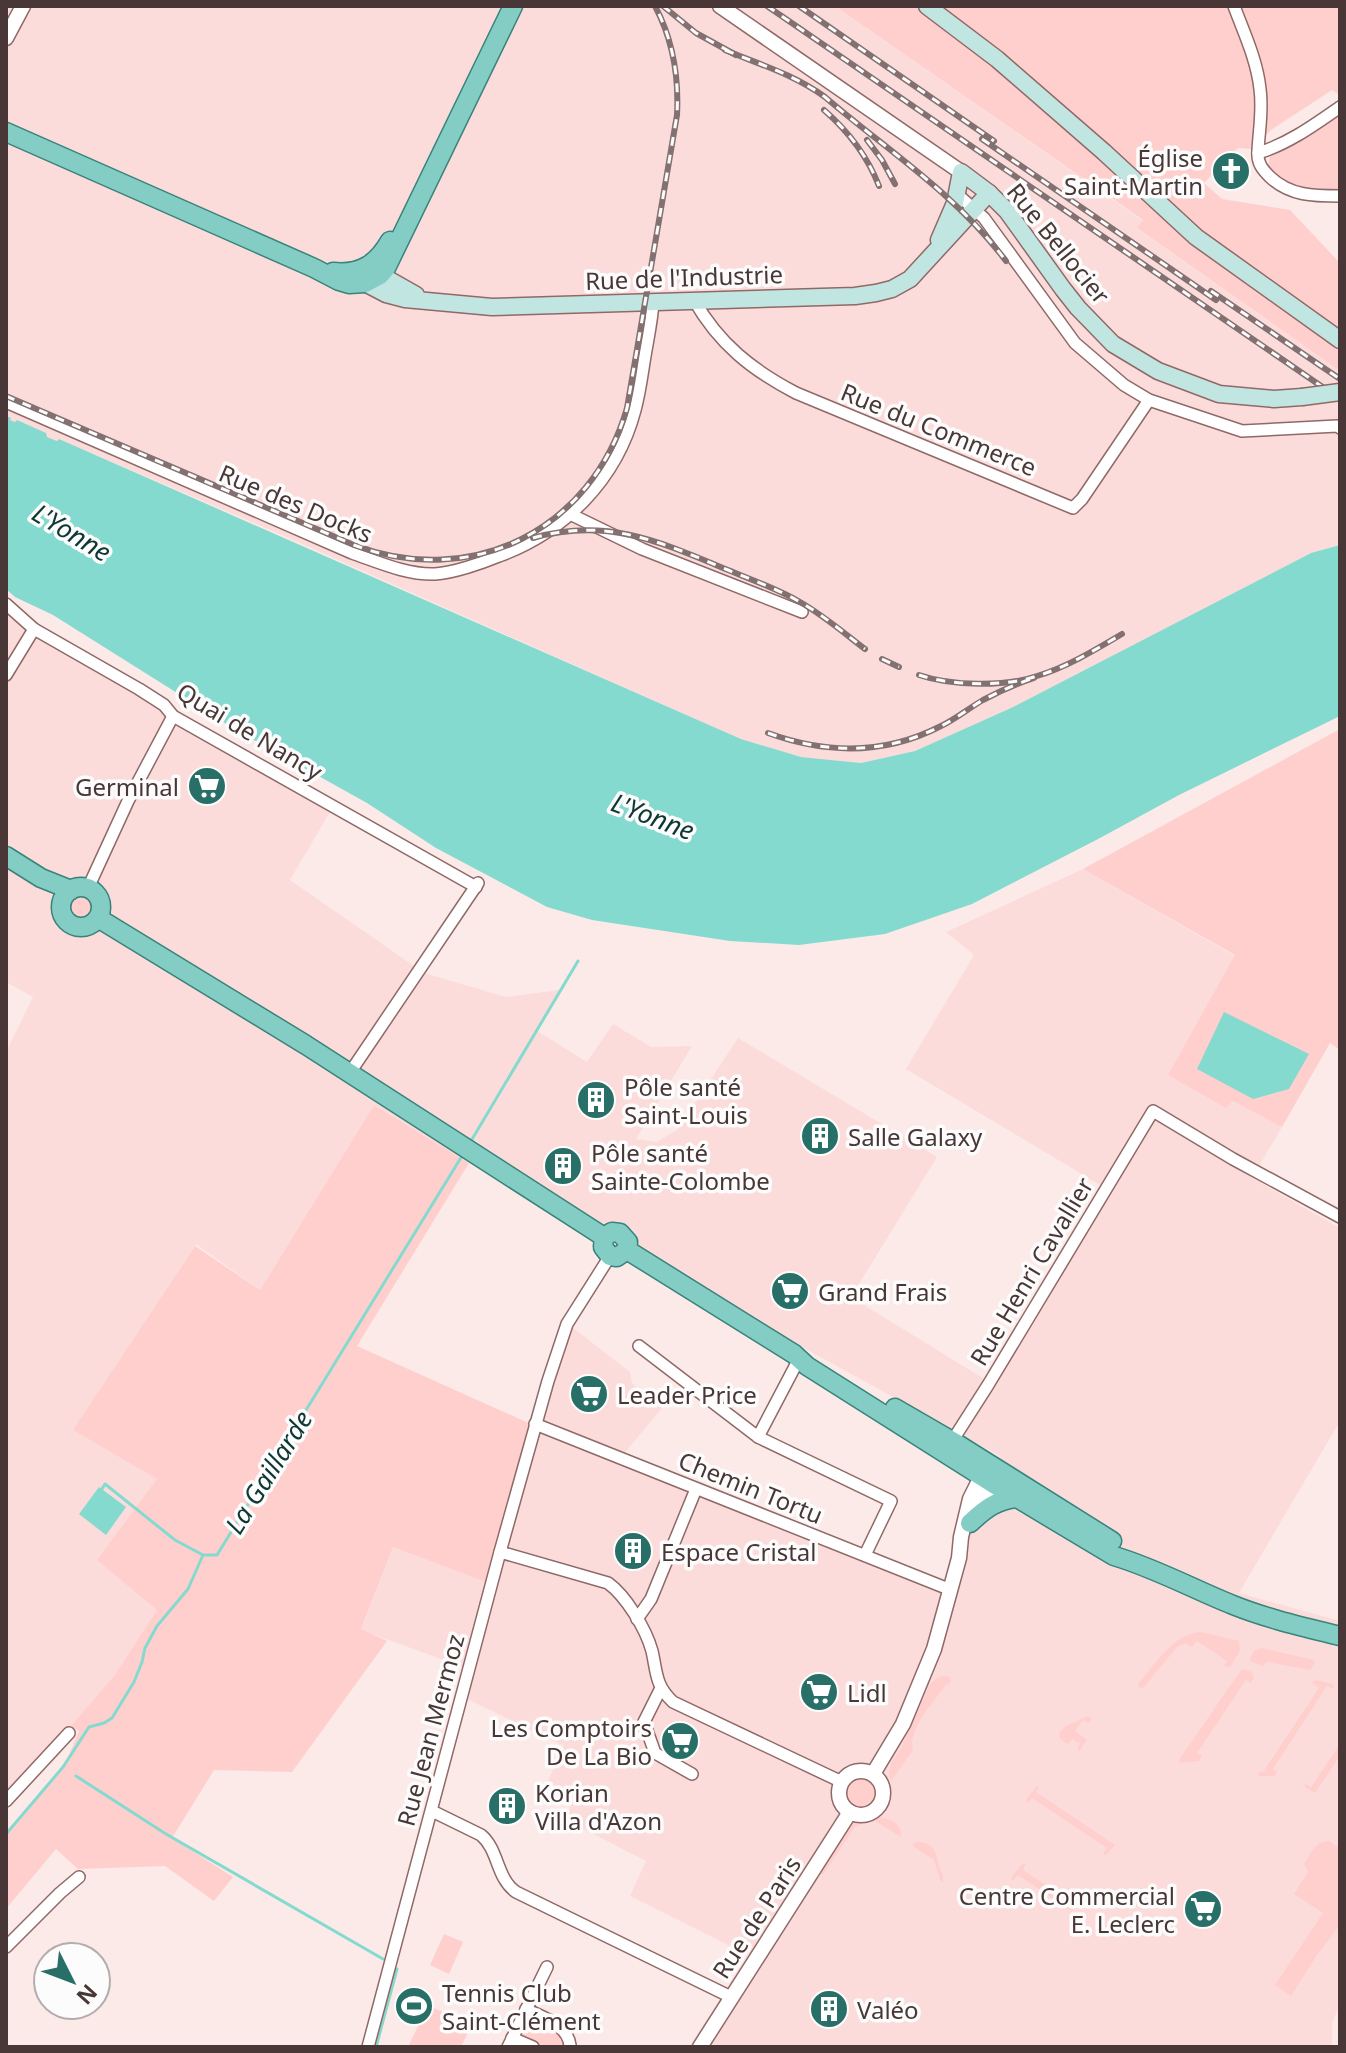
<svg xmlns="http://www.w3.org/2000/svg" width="1346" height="2053" font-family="'Noto Sans',sans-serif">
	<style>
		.built { fill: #fcdcdb }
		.green { fill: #ffcfcd }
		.water { fill: #84dace }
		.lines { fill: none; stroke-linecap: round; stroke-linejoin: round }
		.stream { stroke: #84dace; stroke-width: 3 }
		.minor-casing { stroke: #8f6967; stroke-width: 14 }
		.tertiary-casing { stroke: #8f6967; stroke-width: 17 }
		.secondary-casing { stroke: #8f6967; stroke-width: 19 }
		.primary-casing { stroke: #38837a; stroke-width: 21 }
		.minor { stroke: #fff; stroke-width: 11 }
		.tertiary { stroke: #fff; stroke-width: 14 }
		.secondary { stroke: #c1e6e2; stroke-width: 16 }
		.primary { stroke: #83cdc5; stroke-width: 18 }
		.rail-casing { stroke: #827170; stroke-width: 6 }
		.rail { stroke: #fcfcfc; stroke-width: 3; stroke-dasharray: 9; stroke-linecap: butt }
		.secondary-bridge-casing { stroke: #8f6967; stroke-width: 19; stroke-linecap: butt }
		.secondary-bridge { stroke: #c1e6e2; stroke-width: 16 }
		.labels { text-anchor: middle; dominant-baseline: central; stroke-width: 7; stroke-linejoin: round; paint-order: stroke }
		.poi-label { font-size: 24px; fill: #483736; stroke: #fcfcfc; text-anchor: start }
		.street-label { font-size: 24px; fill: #483736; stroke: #fcfcfc }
		.water-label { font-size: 26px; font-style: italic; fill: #0e3833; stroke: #fcfcfc }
	</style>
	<rect width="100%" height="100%" fill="#fceae8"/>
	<g class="built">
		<polygon points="6,6 835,6 1143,221 1138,229 1340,371 1340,545 1311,553 1011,708 915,751 861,763 801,757 741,739 284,536 59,439 57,441 10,420 10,418 6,416"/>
		<polygon points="6,607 331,810 290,880 424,973 506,997 559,990 537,1031 587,1062 613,1024 651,1047 692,1046 636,1139 657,1142 678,1129 738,1038 937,1157 851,1297 994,1385 1110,1191 906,1069 974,955 946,932 1083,869 1235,956 1169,1075 1233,1101 1282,1127 1252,1178 1340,1228 1340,1421 1239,1593 1340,1621 1340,2003 1332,2024 1332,2047 689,2047 748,1955 630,1896 646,1861 566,1820 573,1798 547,1783 564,1746 457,1694 463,1667 361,1630 393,1547 490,1583 568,1324 630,1372 632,1383 662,1408 618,1461 944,1589 1000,1456 469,1163 374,1105 260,1290 196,1244 74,1430 157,1479 157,1610 114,1676 63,1736 6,1795 6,1052 33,997 6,982"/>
	</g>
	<g class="green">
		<polygon points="835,6 1340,6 1340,95 1332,90 1271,130 1251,149 1238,148 1204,183 1222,199 1290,210 1340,263 1340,371 1137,228 1143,220"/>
		<path d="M1340,112v80c-35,-2 -47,3 -72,-26l2,-10 31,-17z"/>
		<polygon points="1340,729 1340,1050 1330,1043 1282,1127 1233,1101 1226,1108 1168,1075 1235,955 1083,869"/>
		<circle cx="81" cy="907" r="13"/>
		<polygon points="374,1105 469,1163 357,1346 533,1425 491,1584 393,1547 361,1629 387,1641 292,1772 214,1770 172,1838 233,1877 214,1901 165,1866 78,1869 56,1849 6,1909 6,1833 63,1769 79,1731 71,1726 114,1676 157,1610 97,1560 157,1479 73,1430 195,1246 260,1290"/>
		<path d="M1201,1632l38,9 1,10 -10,16 -6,-1 3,-5 -30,-20 -5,6 -7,-4 -8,4 -34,41 -4,-1 -1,-3c17,-19 35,-51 63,-52z"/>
		<polygon points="1261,1648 1314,1660 1315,1663 1310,1670 1267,1662 1263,1666 1251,1662 1250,1658 1255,1650"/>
		<polygon points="1244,1669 1252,1672 1254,1678 1251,1683 1246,1680 1197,1753 1202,1756 1199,1761 1180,1763 1179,1760 1241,1670"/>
		<path d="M942,1676l8,1 1,5 -6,4c-11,16 -38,44 -32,64l-22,31 -2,-8 2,-10 10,-15 29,-64 6,-5z"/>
		<polygon points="1315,1680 1333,1684 1334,1687 1332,1689 1327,1686 1273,1769 1277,1772 1275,1776 1259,1776 1258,1772 1263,1772 1319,1688 1312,1683"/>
		<polygon points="1088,1716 1092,1719 1089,1723 1083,1720 1075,1731 1087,1740 1079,1751 1077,1749 1080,1743 1075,1741 1073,1738 1068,1744 1060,1739 1059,1733 1066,1726"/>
		<polygon points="1340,1744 1340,1756 1315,1793 1305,1787 1305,1784 1311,1787"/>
		<circle cx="861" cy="1793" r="15"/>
		<polygon points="1039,1786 1036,1792 1115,1845 1106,1855 1103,1854 1107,1848 1032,1798 1027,1803 1026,1800 1036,1787"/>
		<path d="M877,1817c12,1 26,6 24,20l-26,-16 -12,2 -8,4 -32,48 -4,-3 30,-49z"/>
		<path d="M1329,1841l11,8v76l-23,30 -26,41 -16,-11 48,-72 -29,-19 14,-22 -4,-8c7,-10 11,-23 25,-23z"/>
		<path d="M916,1842c21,0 19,12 24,27 4,10 3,2 3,12l-2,1 -7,-22 -20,-13 -1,-3z"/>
		<polygon points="1022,1864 1026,1864 1023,1870 1071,1902 1075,1897 1077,1899 1072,1911 1018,1875 1013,1881 1011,1878"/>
		<polygon points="444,1934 463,1942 449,1974 430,1965"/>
		<polygon points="428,2005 471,2026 461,2047 408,2047"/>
		<path d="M534,2018c13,6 29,12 29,27l-3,2h-20l-17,-9 -3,-7 7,-11z"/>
	</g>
	<g class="water">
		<polygon points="6,416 11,418 10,420 15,422 17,420 46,433 47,437 57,441 59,439 741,739 801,757 861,763 915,751 1011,708 1311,553 1340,545 1340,716 1179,795 1100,838 972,904 885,934 799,945 730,941 592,920 547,907 436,848 367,803 236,730 53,615 15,597 6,589"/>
		<polygon points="1224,1012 1309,1054 1289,1089 1253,1099 1197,1069"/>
		<polygon points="99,1487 126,1507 106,1535 79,1514"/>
	</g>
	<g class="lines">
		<g class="stream">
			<polyline points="471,1141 578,961"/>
			<polyline points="100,1492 105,1484 175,1540 203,1555"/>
			<polyline points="76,1776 166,1834 383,1959"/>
			<polyline points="6,1834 63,1767 89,1727 104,1723 112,1718 134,1682 142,1662 145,1648 157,1626 188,1589 203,1555 217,1555 462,1156"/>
			<polyline points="376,2047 397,1969"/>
		</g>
		<g class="minor-casing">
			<g id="minor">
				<path d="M1234,6c10,27 23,54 26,83 3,21 -1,41 -2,62 -1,12 4,18 12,26 20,19 44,19 70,19"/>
				<path d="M1258,153c30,-9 56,-28 82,-46"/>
				<polyline points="957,194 984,218 1075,343 1124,385 1149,400 1242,431 1337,426 1340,428"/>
				<path d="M694,300c25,44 58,70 102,93l277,115 9,-9 67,-99"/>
				<path d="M6,402l346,151c26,9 55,22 83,21 18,-1 47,-11 64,-18 66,-24 118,-77 136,-146 5,-18 7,-36 10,-54 3,-18 7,-36 8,-54"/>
				<polyline points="572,515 642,549 802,612"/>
				<polyline points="6,604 34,629 139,689 164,705 173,716 476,887"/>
				<polyline points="6,675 34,629"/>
				<polyline points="88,888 128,801 173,716"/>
				<polyline points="349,1074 478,883"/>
				<polyline points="639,1346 758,1437 891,1501 865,1555"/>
				<polyline points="535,1424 951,1590"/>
				<polyline points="758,1437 800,1357"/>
				<polyline points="949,1446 988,1385 1153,1111 1233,1159 1340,1217"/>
				<path d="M500,1552l108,31c18,13 38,46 44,68 5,22 3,34 21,51l169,80"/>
				<polyline points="637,1619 651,1599 696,1489"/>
				<polyline points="661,1688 644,1722 655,1753 692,1774"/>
				<polyline points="6,1801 69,1733"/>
				<path d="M432,1811l49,24c18,15 15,43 35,57l215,105"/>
				<polyline points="6,1947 60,1893 79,1877"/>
				<path d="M526,2009c17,9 41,15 44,36l-1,2"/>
				<polyline points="512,2038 533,2047"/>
				<polyline points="368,2047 500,1552 548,1381 567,1324 610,1256"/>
				<polyline points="508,2047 547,1967"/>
			</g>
		</g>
		<g class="tertiary-casing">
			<g id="tertiary">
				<polyline points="720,6 961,172"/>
				<polyline points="6,38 23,6"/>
				<polyline points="974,1516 997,1475"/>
				<circle cx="861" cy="1793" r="22"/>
				<polyline points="873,1774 903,1724 934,1649 959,1558 961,1537 970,1499 985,1469"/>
				<polyline points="700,2047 850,1812"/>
			</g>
		</g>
		<g class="secondary-casing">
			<g id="secondary">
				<polyline points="927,6 997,59 1104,152 1196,237 1340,340"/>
				<polyline points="939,240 955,203 961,172 989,193 1007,211 1063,289 1078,308 1113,344 1158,371 1219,394 1274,399 1302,397"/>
				<polyline points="370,269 416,295"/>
				<polyline points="365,283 386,294 405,299 492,307 855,296 876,293 892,289 910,279 989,193"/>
			</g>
		</g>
		<g class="primary-casing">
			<g id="primary">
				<polyline points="6,132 314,268 339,281 349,284 365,283 380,275 386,268 513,6"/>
				<path d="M333,272c27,3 44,-8 57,-31"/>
				<polyline points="6,856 41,878 71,890"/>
				<circle cx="81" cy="907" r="20"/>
				<polyline points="98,918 306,1045 604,1237"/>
				<polyline points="604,1237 603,1247 610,1256 617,1257 627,1250"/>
				<polyline points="604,1237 612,1232 620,1233 628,1242 627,1250"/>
				<path d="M627,1250l167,104 13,12 185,117 122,73c41,12 79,33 119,49 35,14 71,22 107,31"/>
				<polyline points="895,1408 959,1445 1112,1541"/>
				<path d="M970,1523c15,-14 26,-23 47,-25"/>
			</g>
		</g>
		<use href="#minor" class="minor"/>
		<use href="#tertiary" class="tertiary"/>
		<use href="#secondary" class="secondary"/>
		<use href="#primary" class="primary"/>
		<g class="rail-casing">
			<g id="rail">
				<polyline points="663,6 696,33 736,55"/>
				<polyline points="767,6 1340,399"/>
				<polyline points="799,6 994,141"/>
				<path d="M725,50c36,15 68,24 100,47 63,54 131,97 181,164"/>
				<path d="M824,110c24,21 43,45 55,76"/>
				<polyline points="982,139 1216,300"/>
				<polyline points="867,140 882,160 895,184"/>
				<polyline points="1211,291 1340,379"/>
				<path d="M6,396l348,149c119,45 238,-16 273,-137l50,-293c2,-38 -4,-75 -22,-109"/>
				<path d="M533,538c74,-21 128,4 195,32 24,10 50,19 72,32 23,13 44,31 65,47"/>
				<polyline points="882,659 899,667"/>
				<path d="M919,675c32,11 87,12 118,1 30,-9 58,-26 85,-42"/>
				<path d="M768,733c58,21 117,22 173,-7 15,-7 28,-18 42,-26 17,-9 33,-16 51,-22"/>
			</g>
		</g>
		<use href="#rail" class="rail"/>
		<g class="secondary-bridge-casing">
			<polyline id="secondary-bridge" points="1302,397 1340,392"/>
		</g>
		<use href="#secondary-bridge" class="secondary-bridge"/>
	</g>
	<defs>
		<g id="church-disc" transform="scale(2)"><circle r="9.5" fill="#276f67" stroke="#fcfcfc"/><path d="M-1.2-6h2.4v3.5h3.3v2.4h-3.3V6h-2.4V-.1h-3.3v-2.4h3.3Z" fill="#fff"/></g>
		<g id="supermarket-disc" transform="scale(2)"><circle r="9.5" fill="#276f67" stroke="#fcfcfc"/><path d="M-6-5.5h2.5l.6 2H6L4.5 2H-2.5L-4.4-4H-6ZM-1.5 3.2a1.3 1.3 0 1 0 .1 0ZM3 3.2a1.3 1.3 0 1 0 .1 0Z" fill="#fff"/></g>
		<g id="building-disc" transform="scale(2)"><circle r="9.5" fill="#276f67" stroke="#fcfcfc"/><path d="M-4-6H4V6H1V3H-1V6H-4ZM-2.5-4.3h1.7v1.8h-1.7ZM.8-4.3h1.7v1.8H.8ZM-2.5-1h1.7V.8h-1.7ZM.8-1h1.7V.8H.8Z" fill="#fff"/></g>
		<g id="stadium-disc" transform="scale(2)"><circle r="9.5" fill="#276f67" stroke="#fcfcfc"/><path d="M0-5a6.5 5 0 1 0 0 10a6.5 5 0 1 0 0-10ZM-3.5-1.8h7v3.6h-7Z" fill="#fff"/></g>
	</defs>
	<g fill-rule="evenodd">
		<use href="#church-disc" x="1231" y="171"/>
		<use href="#supermarket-disc" x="207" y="786"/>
		<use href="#building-disc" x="596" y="1100"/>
		<use href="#building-disc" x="820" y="1136"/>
		<use href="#building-disc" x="563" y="1166"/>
		<use href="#supermarket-disc" x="790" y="1291"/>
		<use href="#supermarket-disc" x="589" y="1394"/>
		<use href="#building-disc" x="633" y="1551"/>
		<use href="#supermarket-disc" x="819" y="1692"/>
		<use href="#supermarket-disc" x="680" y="1741"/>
		<use href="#building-disc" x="507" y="1806"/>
		<use href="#supermarket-disc" x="1203" y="1909"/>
		<use href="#stadium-disc" x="414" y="2006"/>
		<use href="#building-disc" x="829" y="2009"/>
	</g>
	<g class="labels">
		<g class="poi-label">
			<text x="1203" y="157" text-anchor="end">Église<tspan x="1203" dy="28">Saint-Martin</tspan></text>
			<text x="179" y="786" text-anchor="end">Germinal</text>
			<text x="624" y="1086">Pôle santé<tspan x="624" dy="28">Saint-Louis</tspan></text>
			<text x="848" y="1136">Salle Galaxy</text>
			<text x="591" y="1152">Pôle santé<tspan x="591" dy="28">Sainte-Colombe</tspan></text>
			<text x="818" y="1291">Grand Frais</text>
			<text x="617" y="1394">Leader Price</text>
			<text x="661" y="1551">Espace Cristal</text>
			<text x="847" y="1692">Lidl</text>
			<text x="652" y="1727" text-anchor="end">Les Comptoirs<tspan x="652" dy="28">De La Bio</tspan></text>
			<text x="535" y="1792">Korian<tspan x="535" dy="28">Villa d'Azon</tspan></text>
			<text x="1175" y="1895" text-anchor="end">Centre Commercial<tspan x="1175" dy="28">E. Leclerc</tspan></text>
			<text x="442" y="1992">Tennis Club<tspan x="442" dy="28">Saint-Clément</tspan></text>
			<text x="857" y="2009">Valéo</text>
		</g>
		<g class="street-label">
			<text transform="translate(1059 243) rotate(51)">Rue Bellocier</text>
			<text transform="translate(684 277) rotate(-2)">Rue de l'Industrie</text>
			<text transform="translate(939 429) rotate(22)">Rue du Commerce</text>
			<text transform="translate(296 503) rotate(23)">Rue des Docks</text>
			<text transform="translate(250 731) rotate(31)">Quai de Nancy</text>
			<text transform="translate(1031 1271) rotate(-59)">Rue Henri Cavallier</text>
			<text transform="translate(751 1487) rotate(22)">Chemin Tortu</text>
			<text transform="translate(430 1730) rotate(-75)">Rue Jean Mermoz</text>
			<text transform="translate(756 1917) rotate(-57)">Rue de Paris</text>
		</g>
		<g class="water-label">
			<text transform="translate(72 532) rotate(31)">L'Yonne</text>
			<text transform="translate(653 816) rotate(21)">L'Yonne</text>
			<text transform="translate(268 1472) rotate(-58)">La Gaillarde</text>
		</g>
	</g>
	<rect width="1346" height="2053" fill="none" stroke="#483736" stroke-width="16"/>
	<g transform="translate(72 1981) rotate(132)"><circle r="38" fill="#fcfcfc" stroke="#b4adad" stroke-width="2"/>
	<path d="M0-6L14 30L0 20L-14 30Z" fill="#276f67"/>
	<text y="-12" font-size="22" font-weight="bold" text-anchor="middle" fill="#483736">N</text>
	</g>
</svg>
